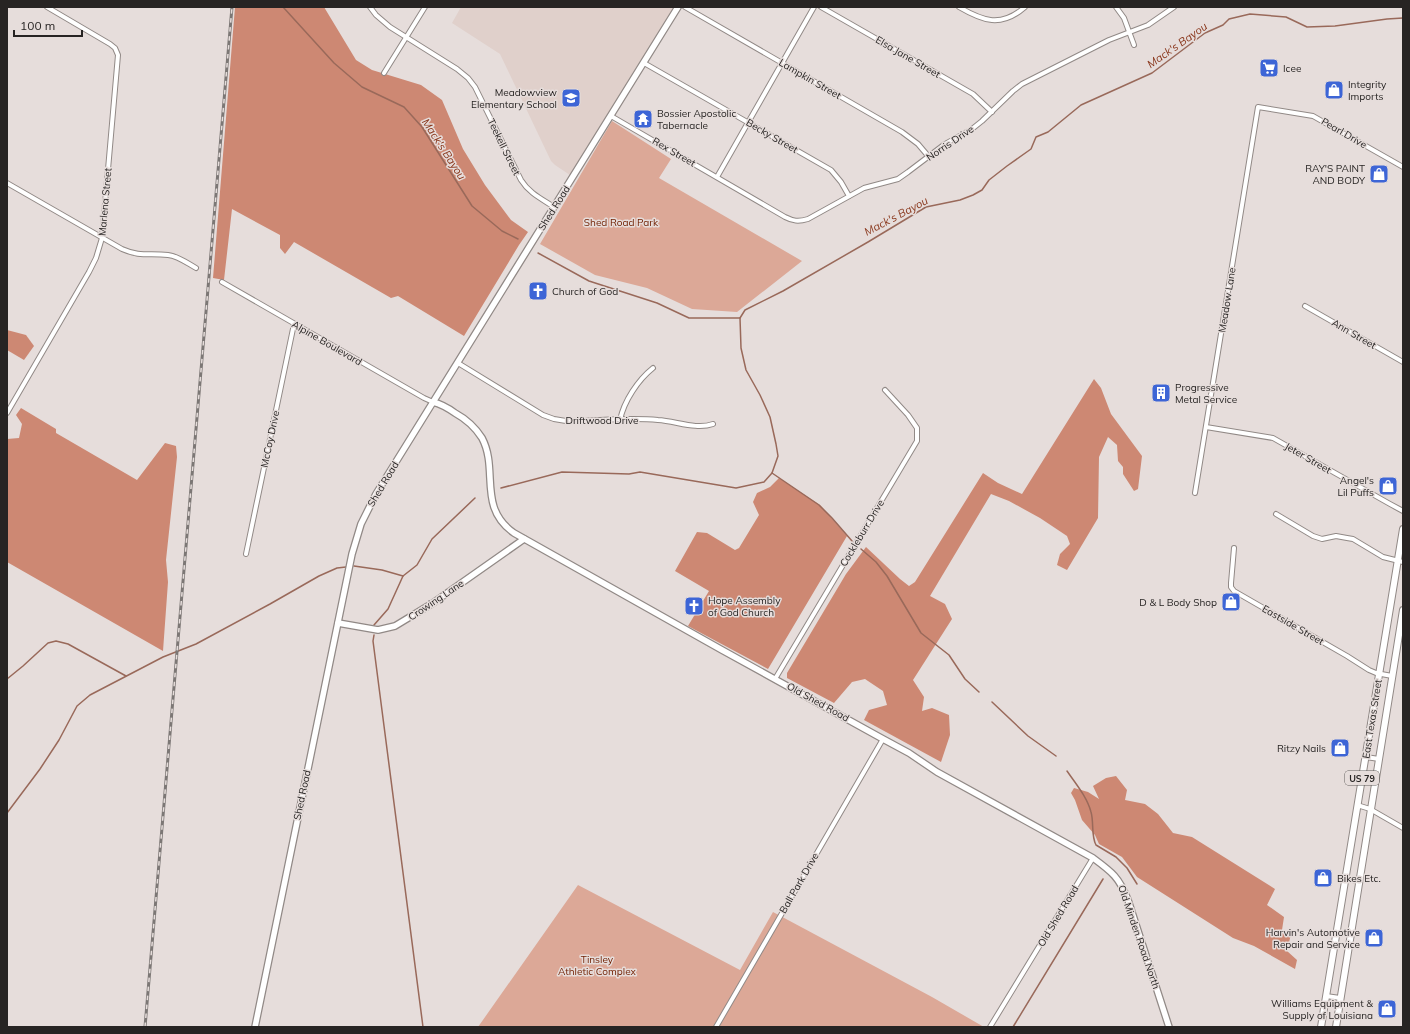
<svg xmlns="http://www.w3.org/2000/svg" width="1410" height="1034" font-family="Mulish,sans-serif">
	<style>
		.built { fill: #e0d0cb }
		.green { fill: #dca897 }
		.forest { fill: #cd8873 }
		.lines { fill: none; stroke-linecap: round; stroke-linejoin: round }
		.stream { stroke: #99695a; stroke-width: 1.5 }
		.street-casing { stroke: #918986; stroke-width: 6 }
		.secondary-casing { stroke: #918986; stroke-width: 8 }
		.primary-casing { stroke: #918986; stroke-width: 8 }
		.street { stroke: #fff; stroke-width: 4 }
		.secondary { stroke: #fff; stroke-width: 5.5 }
		.primary { stroke: #fff; stroke-width: 6 }
		.rail-casing { stroke: #7c7775; stroke-width: 3 }
		.rail { stroke: #e6dddb; stroke-width: 1.5; stroke-dasharray: 4.5; stroke-linecap: butt }
		.labels { text-anchor: middle; dominant-baseline: central; stroke-width: 3; stroke-linejoin: round; paint-order: stroke }
		.shield { fill: #e6dddb; stroke: #605c5a; stroke-width: 1 }
		.shield-label { font-size: 9px; font-weight: bold; fill: #272423 }
		.street-label { font-size: 10px; fill: #272423; stroke: #e6dddb }
		.poi-label { font-size: 10px; fill: #272423; stroke: #e6dddb; text-anchor: start }
		.park-label { font-size: 10px; fill: #712002; stroke: #e6dddb }
		.water-label { font-size: 11px; font-style: italic; fill: #89361b; stroke: #e6dddb }
	</style>
	<rect width="100%" height="100%" fill="#e6dddb"/>
	<polygon class="built" points="461,7 678,7 573,177 555,165 551,161 500,54 452,23"/>
	<g class="green">
		<polygon points="612,121 671,159 659,178 802,261 737,312 692,309 647,288 595,275 540,244"/>
		<polygon points="578,885 740,970 773,912 932,997 984,1027 478,1027"/>
	</g>
	<g class="forest">
		<polygon points="235,7 324,7 356,60 372,70 421,85 442,100 463,149 485,185 511,220 528,232 519,245 464,336 398,296 391,298 294,242 285,254 280,248 280,235 232,209 224,280 213,278"/>
		<polygon points="7,330 26,335 34,346 24,360 7,350"/>
		<polygon points="1094,379 1101,388 1111,414 1142,456 1138,489 1134,491 1123,474 1123,467 1118,461 1117,445 1108,437 1099,457 1098,518 1067,570 1057,565 1060,554 1070,544 1067,536 1040,518 1009,501 991,494 930,596 945,604 952,619 913,680 924,697 922,711 932,708 949,715 950,735 941,762 864,720 869,710 887,705 883,691 865,679 852,682 834,703 787,678 787,673 846,574 866,547 900,579 909,586 915,582 983,473 998,483 1022,494"/>
		<polygon points="21,408 56,429 56,433 137,480 165,443 176,446 177,457 166,560 168,582 163,651 7,562 7,439 19,438 22,424 16,415"/>
		<polygon points="779,478 820,505 847,536 768,669 688,626 709,591 675,571 697,532 707,533 735,550 739,548 759,515 753,502 757,493 770,487"/>
		<polygon points="1116,776 1127,790 1125,800 1145,804 1158,814 1173,833 1192,837 1275,889 1267,905 1284,917 1282,930 1291,934 1287,951 1297,960 1295,969 1254,946 1233,938 1137,877 1122,857 1099,844 1095,835 1082,820 1075,800 1071,793 1074,788 1088,792 1099,799 1093,786 1106,778"/>
	</g>
	<g class="lines">
		<g class="stream">
			<polyline points="283,7 334,63 362,87 404,107 422,127 472,206 502,231 518,239"/>
			<polyline points="538,253 589,281 657,303 689,318 740,318 745,310 783,291 868,242 926,207 960,200 973,195 982,190 989,180 1007,166 1031,149 1036,137 1048,132 1081,105 1152,73 1205,33 1223,25 1229,19 1250,14 1286,17 1307,27 1335,26 1387,19 1403,18"/>
			<polyline points="772,473 819,505 832,518 852,541"/>
			<polyline points="501,488 562,472 629,474 640,472 736,488 764,482 772,473 778,456 776,444 770,417 760,395 746,370 741,348 740,318"/>
			<polyline points="861,549 876,562 887,576 921,633 949,655 965,679 979,692"/>
			<polyline points="354,566 382,570 403,576"/>
			<polyline points="374,625 388,609 403,576 417,565 432,539 475,498"/>
			<polyline points="374,635 373,641 423,1027"/>
			<polyline points="7,679 23,666 48,643 56,641 68,644 126,676"/>
			<polyline points="992,702 1028,736 1056,756"/>
			<path d="M1067,771c9,13 20,26 24,41 3,10 0,24 5,33l20,12 11,11 10,16"/>
			<polyline points="7,813 40,769 59,740 77,706 90,695 163,657 196,644 270,604 319,576 337,568 346,567"/>
			<polyline points="1013,1027 1103,879"/>
		</g>
		<g class="street-casing">
			<g id="street">
				<path d="M370,7l6,8 14,12 67,42 11,9 7,9 46,93c8,13 21,19 33,27"/>
				<polyline points="685,7 902,132 918,144 929,157"/>
				<polyline points="821,7 973,94 992,112"/>
				<path d="M959,7c24,14 42,21 66,0"/>
				<polyline points="1116,7 1124,18 1134,45"/>
				<polyline points="644,63 831,170 841,182 849,196"/>
				<polyline points="384,73 425,7"/>
				<path d="M611,116l174,101c8,4 13,5 23,2l56,-31 34,-9 10,-7 37,-28 27,-15 10,-8 31,-30 9,-7 87,-44 39,-15 26,-18"/>
				<polyline points="717,177 814,7"/>
				<path d="M7,183l115,66c18,8 27,4 46,6 10,1 19,8 28,13"/>
				<polyline points="222,282 424,398 433,402"/>
				<polyline points="1305,306 1403,362"/>
				<path d="M458,363l85,52 11,4 12,2c31,0 62,-4 92,-1 18,1 38,10 55,4"/>
				<polyline points="7,413 89,272 96,258 102,238 118,55 115,48 110,44 47,7"/>
				<path d="M620,420c4,-19 18,-40 33,-52"/>
				<polyline points="1206,427 1273,438 1390,504 1403,511"/>
				<polyline points="1195,493 1258,107 1313,116 1403,167"/>
				<polyline points="1276,514 1313,536 1322,539 1336,536 1347,538 1353,539 1383,557 1403,562"/>
				<polyline points="1234,548 1231,583 1231,587 1234,591 1347,656 1369,670 1376,673 1392,676"/>
				<polyline points="246,554 294,324"/>
				<polyline points="775,679 917,441 917,428 908,415 885,390"/>
				<polyline points="1366,757 1379,759"/>
				<polyline points="1357,805 1370,809 1403,828"/>
				<polyline points="1346,879 1359,881"/>
				<polyline points="1326,996 1340,998"/>
				<polyline points="716,1027 883,739"/>
				<polyline points="990,1027 1093,858"/>
			</g>
		</g>
		<g class="secondary-casing">
			<g id="secondary">
				<path d="M433,402c8,2 15,6 22,11 11,6 20,14 27,25 17,32 -5,69 32,95l208,117 161,89 26,14 28,19 156,86c19,14 26,19 35,42l41,127"/>
				<polyline points="338,623 378,630 395,626 433,603 524,539"/>
				<polyline points="255,1027 352,554 361,524 376,494 678,7"/>
			</g>
		</g>
		<g class="primary-casing">
			<g id="primary">
				<polyline points="1321,1027 1403,529"/>
				<polyline points="1336,1027 1403,610"/>
			</g>
		</g>
		<use href="#street" class="street"/>
		<use href="#secondary" class="secondary"/>
		<use href="#primary" class="primary"/>
		<g class="rail-casing">
			<polyline id="rail" points="145,1027 232,7"/>
		</g>
		<use href="#rail" class="rail"/>
	</g>
	<defs>
		<g id="supermarket-square" transform="scale(1)"><rect x="-9" y="-9" width="18" height="18" rx="4" fill="#3d65d6" stroke="#e6dddb"/><path d="M-6-5.5h2.5l.6 2H6L4.5 2H-2.5L-4.4-4H-6ZM-1.5 3.2a1.3 1.3 0 1 0 .1 0ZM3 3.2a1.3 1.3 0 1 0 .1 0Z" fill="#fff"/></g>
		<g id="shop-square" transform="scale(1)"><rect x="-9" y="-9" width="18" height="18" rx="4" fill="#3d65d6" stroke="#e6dddb"/><path d="M-5-2.5h2.3a2.7 3.5 0 0 1 5.4 0H5L5.5 6h-11ZM-1.5-2.5h3a1.5 2.3 0 0 0-3 0Z" fill="#fff"/></g>
		<g id="school-square" transform="scale(1)"><rect x="-9" y="-9" width="18" height="18" rx="4" fill="#3d65d6" stroke="#e6dddb"/><path d="M0-5L7-2L0 1L-7-2ZM-4 1L0 2.5L4 1V4Q0 6-4 4Z" fill="#fff"/></g>
		<g id="temple-square" transform="scale(1)"><rect x="-9" y="-9" width="18" height="18" rx="4" fill="#3d65d6" stroke="#e6dddb"/><path d="M0-6L5-2H3V0L6.5 2.5H4V6H1.5V3h-3V6H-4V2.5H-6.5L-3 0V-2H-5Z" fill="#fff"/></g>
		<g id="church-square" transform="scale(1)"><rect x="-9" y="-9" width="18" height="18" rx="4" fill="#3d65d6" stroke="#e6dddb"/><path d="M-1.2-6h2.4v3.5h3.3v2.4h-3.3V6h-2.4V-.1h-3.3v-2.4h3.3Z" fill="#fff"/></g>
		<g id="building-square" transform="scale(1)"><rect x="-9" y="-9" width="18" height="18" rx="4" fill="#3d65d6" stroke="#e6dddb"/><path d="M-4-6H4V6H1V3H-1V6H-4ZM-2.5-4.3h1.7v1.8h-1.7ZM.8-4.3h1.7v1.8H.8ZM-2.5-1h1.7V.8h-1.7ZM.8-1h1.7V.8H.8Z" fill="#fff"/></g>
	</defs>
	<g fill-rule="evenodd">
		<use href="#supermarket-square" x="1269" y="68"/>
		<use href="#shop-square" x="1334" y="90"/>
		<use href="#school-square" x="571" y="98"/>
		<use href="#temple-square" x="643" y="119"/>
		<use href="#shop-square" x="1379" y="174"/>
		<use href="#church-square" x="538" y="291"/>
		<use href="#building-square" x="1161" y="393"/>
		<use href="#shop-square" x="1388" y="486"/>
		<use href="#shop-square" x="1231" y="602"/>
		<use href="#church-square" x="694" y="606"/>
		<use href="#shop-square" x="1340" y="748"/>
		<use href="#shop-square" x="1323" y="878"/>
		<use href="#shop-square" x="1374" y="938"/>
		<use href="#shop-square" x="1387" y="1009"/>
	</g>
	<g class="labels">
		<rect class="shield" x="1345" y="771" width="34" height="14" rx="3"/>
		<g class="shield-label">
			<text x="1362" y="778">US 79</text>
		</g>
		<g class="street-label">
			<text transform="translate(908 57) rotate(30)">Elsa Jane Street</text>
			<text transform="translate(810 79) rotate(30)">Lampkin Street</text>
			<text transform="translate(1344 133) rotate(30)">Pearl Drive</text>
			<text transform="translate(772 136) rotate(30)">Becky Street</text>
			<text transform="translate(950 143) rotate(-34)">Norris Drive</text>
			<text transform="translate(504 147) rotate(64)">Teekell Street</text>
			<text transform="translate(674 152) rotate(30)">Rex Street</text>
			<text transform="translate(105 202) rotate(-85)">Marlena Street</text>
			<text transform="translate(554 208) rotate(-58)">Shed Road</text>
			<text transform="translate(1227 300) rotate(-81)">Meadow Lane</text>
			<text transform="translate(1354 334) rotate(30)">Ann Street</text>
			<text transform="translate(327 343) rotate(30)">Alpine Boulevard</text>
			<text x="602" y="420">Driftwood Drive</text>
			<text transform="translate(270 439) rotate(-78)">McCoy Drive</text>
			<text transform="translate(1308 458) rotate(30)">Jeter Street</text>
			<text transform="translate(383 484) rotate(-59)">Shed Road</text>
			<text transform="translate(862 533) rotate(-59)">Cockleburr Drive</text>
			<text transform="translate(436 600) rotate(-34)">Crowing Lane</text>
			<text transform="translate(1293 625) rotate(30)">Eastside Street</text>
			<text transform="translate(818 702) rotate(29)">Old Shed Road</text>
			<text transform="translate(1372 719) rotate(-81)">East Texas Street</text>
			<text transform="translate(302 795) rotate(-78)">Shed Road</text>
			<text transform="translate(799 883) rotate(-60)">Ball Park Drive</text>
			<text transform="translate(1058 916) rotate(-59)">Old Shed Road</text>
			<text transform="translate(1139 937) rotate(71)">Old Minden Road North</text>
		</g>
		<g class="poi-label">
			<text x="1283" y="68">Icee</text>
			<text x="1348" y="84">Integrity<tspan x="1348" dy="12">Imports</tspan></text>
			<text x="557" y="92" text-anchor="end">Meadowview<tspan x="557" dy="12">Elementary School</tspan></text>
			<text x="657" y="113">Bossier Apostolic<tspan x="657" dy="12">Tabernacle</tspan></text>
			<text x="1365" y="168" text-anchor="end">RAY'S PAINT<tspan x="1365" dy="12">AND BODY</tspan></text>
			<text x="552" y="291">Church of God</text>
			<text x="1175" y="387">Progressive<tspan x="1175" dy="12">Metal Service</tspan></text>
			<text x="1374" y="480" text-anchor="end">Angel's<tspan x="1374" dy="12">Lil Puffs</tspan></text>
			<text x="708" y="600">Hope Assembly<tspan x="708" dy="12">of God Church</tspan></text>
			<text x="1217" y="602" text-anchor="end">D &amp; L Body Shop</text>
			<text x="1326" y="748" text-anchor="end">Ritzy Nails</text>
			<text x="1337" y="878">Bikes Etc.</text>
			<text x="1360" y="932" text-anchor="end">Harvin's Automotive<tspan x="1360" dy="12">Repair and Service</tspan></text>
			<text x="1373" y="1003" text-anchor="end">Williams Equipment &amp;<tspan x="1373" dy="12">Supply of Louisiana</tspan></text>
		</g>
		<g class="park-label">
			<text x="621" y="222">Shed Road Park</text>
			<text x="597" y="959">Tinsley<tspan x="597" dy="12">Athletic Complex</tspan></text>
		</g>
		<g class="water-label">
			<text transform="translate(1177 45) rotate(-35)">Mack's Bayou</text>
			<text transform="translate(444 149) rotate(57)">Mack's Bayou</text>
			<text transform="translate(896 216) rotate(-28)">Mack's Bayou</text>
		</g>
	</g>
	<rect width="1410" height="1034" fill="none" stroke="#272423" stroke-width="16"/>
	<path d="M14 30v6h68v-6" fill="none" stroke="#272423" stroke-width="2"/>
	<text x="20" y="30" font-size="12" fill="#272423" stroke="#e6dddb" stroke-width="3" paint-order="stroke">100 m</text>
</svg>
